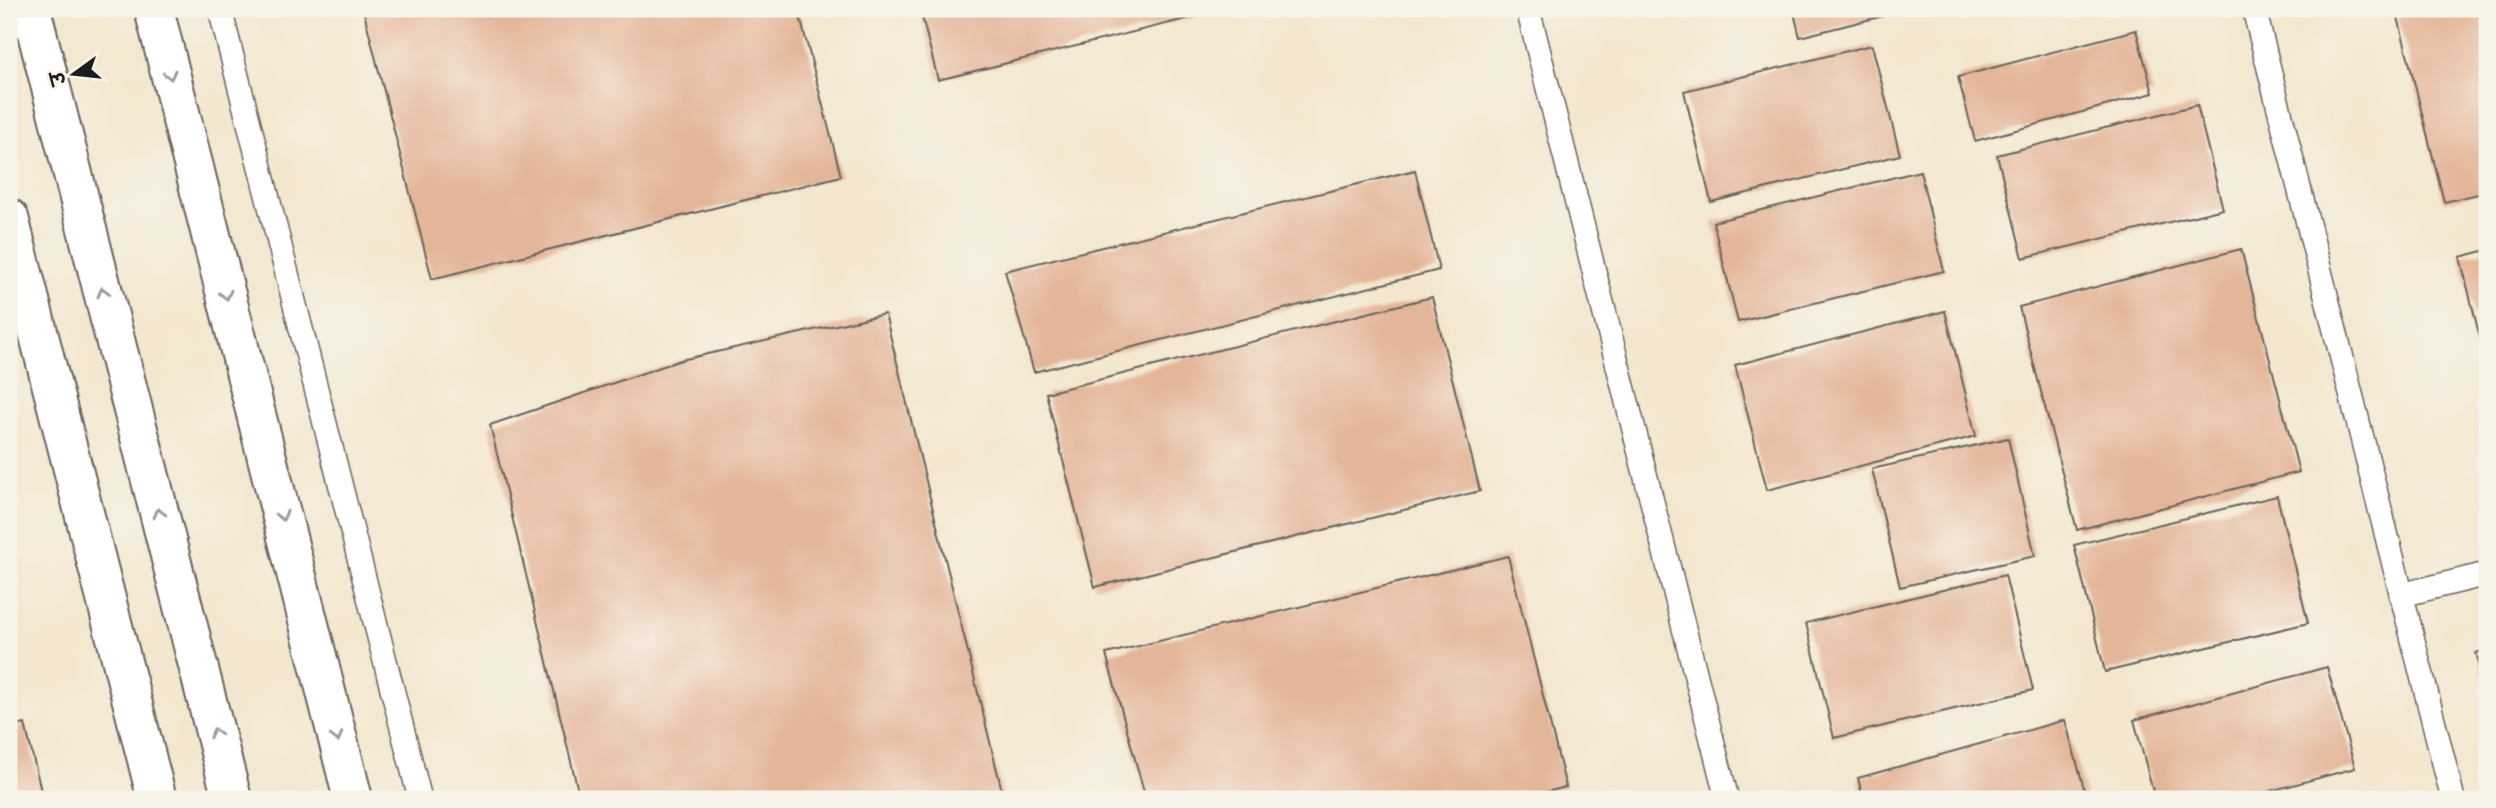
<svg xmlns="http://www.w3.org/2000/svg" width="2496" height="808" font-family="'Playpen Sans','Playpen Sans Deva',sans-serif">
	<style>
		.building { fill: #e4b699 }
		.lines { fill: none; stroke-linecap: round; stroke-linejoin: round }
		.lane-casing { stroke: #67635b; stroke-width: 26 }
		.street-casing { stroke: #67635b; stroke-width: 42 }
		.secondary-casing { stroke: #67635b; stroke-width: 42 }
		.lane { stroke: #fff; stroke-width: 23 }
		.street { stroke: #fff; stroke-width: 38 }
		.secondary { stroke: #fff; stroke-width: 38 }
		.oneway { stroke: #999 }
	</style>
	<rect width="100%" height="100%" fill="#f7f3e8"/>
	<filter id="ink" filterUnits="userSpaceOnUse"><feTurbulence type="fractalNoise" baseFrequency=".0143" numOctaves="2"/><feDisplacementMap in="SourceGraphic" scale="14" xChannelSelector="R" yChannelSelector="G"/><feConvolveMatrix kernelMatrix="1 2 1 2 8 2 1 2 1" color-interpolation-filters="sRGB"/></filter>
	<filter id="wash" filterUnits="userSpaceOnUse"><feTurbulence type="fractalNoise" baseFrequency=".00686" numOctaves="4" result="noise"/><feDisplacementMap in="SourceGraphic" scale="28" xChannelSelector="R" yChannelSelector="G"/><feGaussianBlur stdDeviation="1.57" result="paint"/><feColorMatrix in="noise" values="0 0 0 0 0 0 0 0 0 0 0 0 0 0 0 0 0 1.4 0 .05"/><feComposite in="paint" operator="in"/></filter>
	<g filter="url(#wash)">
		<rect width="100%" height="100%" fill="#f3e7cf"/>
		<g id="blocks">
			<g class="building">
				<polygon points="363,9 798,9 841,176 432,279"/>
				<polygon points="920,9 1223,9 1223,10 938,80"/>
				<polygon points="1793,9 1881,9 1883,16 1800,37"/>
				<polygon points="2396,9 2487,9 2487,192 2444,202"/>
				<polygon points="2136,30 2153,93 1975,141 1958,77"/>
				<polygon points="1872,45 1900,155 1711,202 1684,91"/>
				<polygon points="2197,105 2223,209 2023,258 1997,155"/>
				<polygon points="1415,170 1439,270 1034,372 1005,271"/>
				<polygon points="1920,171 1944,271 1738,322 1713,222"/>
				<polygon points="2241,249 2299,472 2077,530 2019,307"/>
				<polygon points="2487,250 2487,362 2486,362 2460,257"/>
				<polygon points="1432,297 1480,491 1095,587 1046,393"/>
				<polygon points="1945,311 1976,436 1767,490 1735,365"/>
				<polygon points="885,314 1004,799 580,799 490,425 681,360"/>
				<polygon points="2008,438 2035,556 1900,587 1872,469"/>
				<polygon points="2277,496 2308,623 2105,672 2074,545"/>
				<polygon points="1508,556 1566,787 1519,799 1146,799 1106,654"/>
				<polygon points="2005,575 2033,690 1834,738 1806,623"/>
				<polygon points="2487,649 2487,687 2476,653"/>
				<polygon points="2327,667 2355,768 2241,799 2155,799 2134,720"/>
				<polygon points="2065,720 2087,799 1863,799 1858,778"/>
				<polygon points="25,724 43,799 9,799 9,728"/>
			</g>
		</g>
	</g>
	<g filter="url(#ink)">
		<use href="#blocks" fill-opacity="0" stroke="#67635b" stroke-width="2"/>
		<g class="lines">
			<g class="lane-casing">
				<g id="lane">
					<polyline points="220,9 420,799"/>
					<polyline points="1528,9 1727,799"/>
					<polyline points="2254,9 2453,799"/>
					<polyline points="2401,595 2487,574"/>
				</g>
			</g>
			<g class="street-casing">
				<polyline id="street" points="9,218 157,799"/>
			</g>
			<g class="secondary-casing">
				<g id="secondary">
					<polyline points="31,9 232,799"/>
					<polyline points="154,9 353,799"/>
				</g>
			</g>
			<use href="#lane" class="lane"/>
			<use href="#street" class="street"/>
			<use href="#secondary" class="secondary"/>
		</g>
		<defs><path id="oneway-chevron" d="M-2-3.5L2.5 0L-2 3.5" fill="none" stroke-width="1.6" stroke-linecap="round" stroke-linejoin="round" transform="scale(1.75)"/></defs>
		<g class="oneway">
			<use href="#oneway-chevron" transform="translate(170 75) rotate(76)"/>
			<use href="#oneway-chevron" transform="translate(103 292) rotate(-104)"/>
			<use href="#oneway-chevron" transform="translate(226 295) rotate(76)"/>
			<use href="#oneway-chevron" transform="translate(159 513) rotate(-104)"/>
			<use href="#oneway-chevron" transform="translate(282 516) rotate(76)"/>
			<use href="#oneway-chevron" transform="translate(215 733) rotate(-104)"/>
			<use href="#oneway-chevron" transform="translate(337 737) rotate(76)"/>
		</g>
	</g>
	<rect width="2496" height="808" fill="none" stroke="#f7f3e8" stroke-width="35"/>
	<g transform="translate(74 74) rotate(255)" stroke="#f7f3e8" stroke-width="5" paint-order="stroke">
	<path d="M0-5L12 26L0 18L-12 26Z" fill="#1c1c1c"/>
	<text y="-10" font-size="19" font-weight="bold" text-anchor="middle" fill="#1c1c1c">उ</text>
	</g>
</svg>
